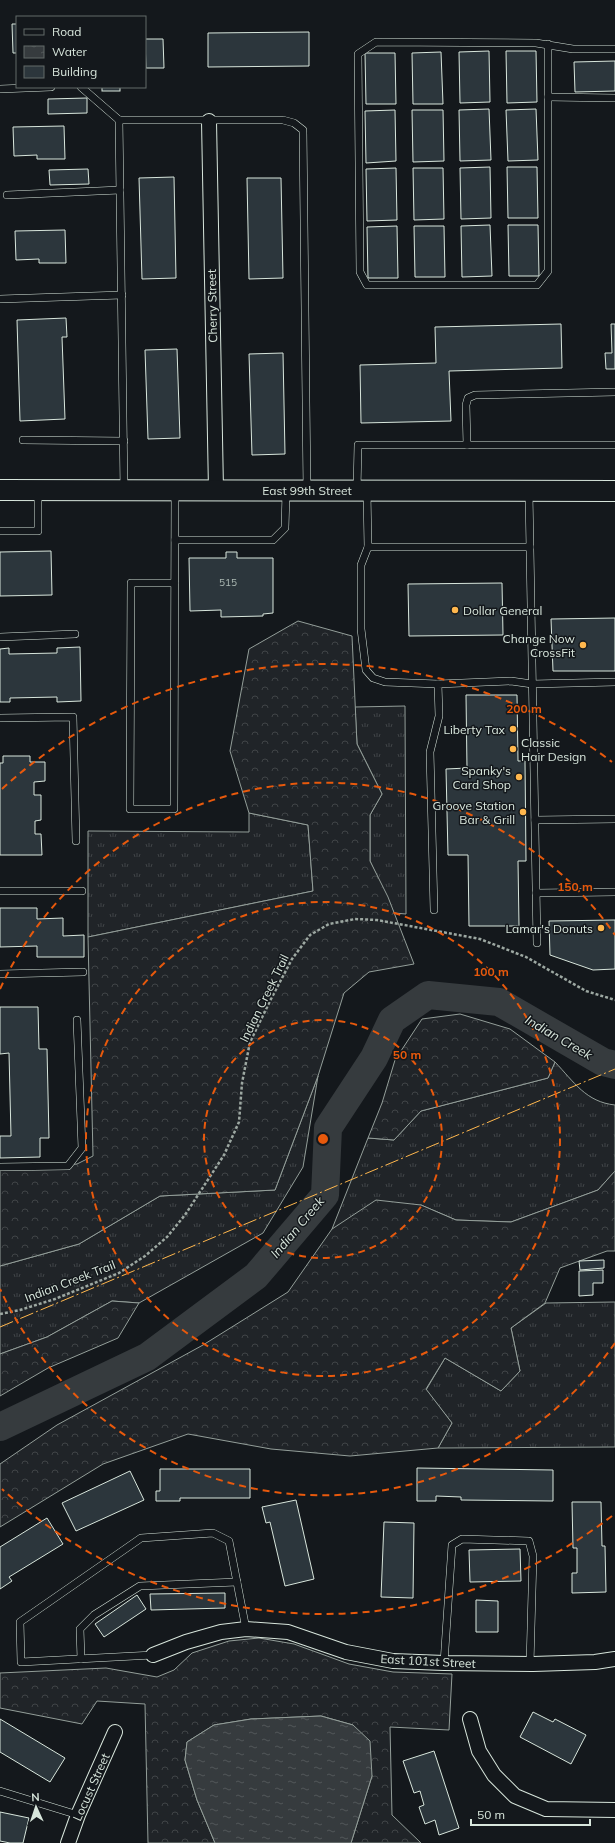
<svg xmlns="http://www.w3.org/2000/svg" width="615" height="1843" font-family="Mulish,sans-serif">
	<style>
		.grass { fill: url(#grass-tufts); stroke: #939e99 }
		.forest { fill: url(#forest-crowns); stroke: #939e99 }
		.water { fill: url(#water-ripples); stroke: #939e99 }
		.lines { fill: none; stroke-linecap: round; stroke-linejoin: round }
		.river { stroke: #363b3e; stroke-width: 28 }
		.building { fill: #2c363c; stroke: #d8e6dc }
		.lane-casing { stroke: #d8e6dc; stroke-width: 8 }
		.street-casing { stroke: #d8e6dc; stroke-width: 16 }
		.secondary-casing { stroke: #d8e6dc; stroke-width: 22 }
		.path { stroke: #9da8a2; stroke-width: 2.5; stroke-dasharray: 3 2; stroke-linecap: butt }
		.lane { stroke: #14181c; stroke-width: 7 }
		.street { stroke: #14181c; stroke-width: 14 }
		.secondary { stroke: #14181c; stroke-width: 20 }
		.power { stroke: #ffb74d; stroke-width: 1; stroke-dasharray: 14 3 2 3; stroke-linecap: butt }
		.ring { fill: none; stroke: #e8590c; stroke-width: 2; stroke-dasharray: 7 5 }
		.poi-dot { fill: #ffb74d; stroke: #14181c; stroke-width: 1.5 }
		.labels { text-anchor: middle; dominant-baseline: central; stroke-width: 3; stroke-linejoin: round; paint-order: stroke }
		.number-label { font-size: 10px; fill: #adbab4 }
		.street-label { font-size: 12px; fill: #d8e6dc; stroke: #14181c }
		.poi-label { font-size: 12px; fill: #d8e6dc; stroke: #14181c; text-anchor: end }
		.water-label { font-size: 13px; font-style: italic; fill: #d8e6dc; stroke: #14181c }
		.centre { fill: #e8590c; stroke: #14181c; stroke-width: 2 }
		.ring-label { font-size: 12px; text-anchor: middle; font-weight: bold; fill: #e8590c; stroke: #14181c; stroke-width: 3; stroke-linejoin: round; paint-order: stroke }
	</style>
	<defs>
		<pattern id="grass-tufts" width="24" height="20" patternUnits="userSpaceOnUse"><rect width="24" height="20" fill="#202428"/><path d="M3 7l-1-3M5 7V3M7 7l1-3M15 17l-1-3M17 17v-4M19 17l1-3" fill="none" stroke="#404447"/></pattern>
		<pattern id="forest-crowns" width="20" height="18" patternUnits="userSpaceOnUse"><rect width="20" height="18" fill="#202428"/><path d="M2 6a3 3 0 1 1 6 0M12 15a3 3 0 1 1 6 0" fill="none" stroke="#404447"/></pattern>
		<pattern id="water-ripples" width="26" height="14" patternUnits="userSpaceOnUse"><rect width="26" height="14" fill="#363b3e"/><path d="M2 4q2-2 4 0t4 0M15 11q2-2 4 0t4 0" fill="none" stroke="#525759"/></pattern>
	</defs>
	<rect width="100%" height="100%" fill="#14181c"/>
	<g class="grass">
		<polygon points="405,706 406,914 394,913 370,861 370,815 382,794 357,744 355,707"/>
		<polygon points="249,813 308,825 313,891 88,937 88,831 249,832"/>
		<path d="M555,1062c19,20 31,40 60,43v66l-17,19 -87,32 -55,-2 -35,-15 -89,24 36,-91 26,2 27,-29 127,-33z"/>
		<polygon points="318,1076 303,1167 263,1233 139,1303 112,1301 47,1337 0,1354 0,1266 79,1244 160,1196 275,1190"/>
		<polygon points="615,1302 615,1447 438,1448 452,1423 426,1390 445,1358 501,1391 520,1371 511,1328 546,1303"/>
	</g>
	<g class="forest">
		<polygon points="298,621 352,636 357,744 382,794 370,815 370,861 388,897 414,964 369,972 344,993 318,1076 275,1190 160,1196 79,1244 0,1266 0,1168 77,1164 93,1156 88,937 313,891 308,825 249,813 230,751 249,649"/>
		<polygon points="460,1014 510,1029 555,1062 548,1078 421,1111 394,1140 368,1138 382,1103 395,1060 422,1019"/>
		<polygon points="615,1171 615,1251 607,1251 560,1268 545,1303 511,1328 520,1371 501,1391 445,1358 426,1389 452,1423 438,1448 350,1456 271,1449 188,1434 103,1464 0,1527 0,1464 57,1425 203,1345 288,1292 332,1229 376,1200 421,1205 456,1220 511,1222 598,1190"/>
		<polygon points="112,1301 139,1303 118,1338 48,1368 0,1396 0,1354 47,1337"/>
		<polygon points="259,1638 294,1644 349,1664 393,1672 452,1674 449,1730 390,1727 392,1815 421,1843 351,1843 372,1776 353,1725 321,1716 251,1719 214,1725 187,1742 185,1760 197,1800 215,1843 148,1843 145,1704 97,1701 82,1724 0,1708 0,1673 106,1668 157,1677 174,1670 192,1653 229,1641"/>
	</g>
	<polygon class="water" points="321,1716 353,1725 370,1741 372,1776 351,1843 215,1843 197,1800 185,1760 187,1742 214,1725 251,1719"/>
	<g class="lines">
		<polyline class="river" points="0,1427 147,1357 256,1276 325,1195 328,1128 374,1058 392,1020 428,995 499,1002 603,1062 615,1065"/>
	</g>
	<g class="building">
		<polygon points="12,24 17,24 17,53 13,53"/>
		<polygon points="309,32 309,66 208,67 208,33"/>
		<polygon points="145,39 163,39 164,68 146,68"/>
		<polygon points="489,51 490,102 460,103 459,52"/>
		<polygon points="506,51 536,51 537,102 507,103"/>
		<polygon points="441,52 443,104 413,104 412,53"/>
		<polygon points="365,53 395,53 396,104 366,104"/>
		<polygon points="615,61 615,91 575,92 574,62"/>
		<rect x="102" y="87" width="18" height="4"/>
		<polygon points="87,98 87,113 48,114 48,99"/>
		<polygon points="489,109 491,160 460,161 459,110"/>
		<polygon points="536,109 538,160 508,161 506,110"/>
		<polygon points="395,110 396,161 366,163 365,111"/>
		<polygon points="412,110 443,110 444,161 413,162"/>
		<polygon points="64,126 65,159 37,159 37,155 14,156 13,127"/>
		<polygon points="490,167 491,218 461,219 460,168"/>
		<polygon points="507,167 537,167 538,218 508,218"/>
		<polygon points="396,168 397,220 367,221 366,169"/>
		<polygon points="413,168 443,168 444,219 414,220"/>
		<polygon points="88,169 89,184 50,185 49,170"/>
		<polygon points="174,177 176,278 142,279 139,178"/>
		<polygon points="247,178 281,178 283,278 249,279"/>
		<polygon points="490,225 492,276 462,277 461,226"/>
		<polygon points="508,225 538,225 539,276 509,276"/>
		<polygon points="397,226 398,278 368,278 367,227"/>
		<polygon points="414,226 444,226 445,277 415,277"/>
		<polygon points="65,230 66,263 39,263 39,259 16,260 15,231"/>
		<polygon points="66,318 67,337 62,337 65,419 20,421 17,320"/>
		<polygon points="561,324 562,368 449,371 451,421 361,423 360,365 436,363 435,327"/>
		<polygon points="611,324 615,324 615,369 606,369 605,353 612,353"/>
		<polygon points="177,349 180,438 148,439 145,350"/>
		<polygon points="283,353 285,454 252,455 249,354"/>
		<polygon points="51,551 52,595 0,596 0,552"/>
		<polygon points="226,552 237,552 237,558 273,558 273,613 263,614 263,616 221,617 221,610 190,611 189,558 226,558"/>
		<polygon points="502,583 503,635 409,636 408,584"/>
		<polygon points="615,618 615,671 553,671 551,619"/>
		<polygon points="80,647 81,701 57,702 57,697 10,698 10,702 0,702 0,649 9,648 9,654 57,653 57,648"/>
		<polygon points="466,695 517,695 518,761 525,761 526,861 518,861 519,926 469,926 468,855 448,855 446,769 467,768"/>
		<polygon points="3,756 30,756 30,762 45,762 45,781 34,782 34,795 41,795 41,820 35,821 35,834 41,834 42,855 0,855 0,763 3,763"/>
		<polygon points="0,908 37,908 37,919 63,918 63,936 84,935 84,957 37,957 37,946 0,947"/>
		<polygon points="615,920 615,969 593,970 550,955 549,921"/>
		<polygon points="0,1007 38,1007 39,1049 47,1049 49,1138 40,1138 40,1157 0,1158 0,1136 11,1136 9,1053 0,1054"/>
		<polygon points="604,1260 604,1268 580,1270 579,1261"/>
		<polygon points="603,1270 603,1283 593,1283 593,1295 579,1296 579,1271"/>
		<polygon points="417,1468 553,1470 553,1501 461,1500 461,1497 436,1496 436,1501 417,1501"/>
		<polygon points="160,1469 250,1469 250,1498 180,1498 180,1501 156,1501 156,1491 160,1491"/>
		<polygon points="130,1471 144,1500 76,1531 62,1503"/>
		<polygon points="296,1500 314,1579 285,1586 270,1522 266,1523 262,1507"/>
		<polygon points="572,1502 601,1502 602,1546 605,1546 606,1592 572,1593 572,1573 577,1573 577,1548 573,1548"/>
		<polygon points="47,1518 63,1544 9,1577 12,1581 0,1589 0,1547"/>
		<polygon points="384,1522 414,1523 413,1598 381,1597"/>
		<polygon points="520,1549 521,1581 470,1582 469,1550"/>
		<polygon points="225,1593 225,1608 151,1610 150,1594"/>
		<polygon points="137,1595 146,1609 104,1637 95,1624"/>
		<polygon points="476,1600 498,1601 498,1632 476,1632"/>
		<polygon points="533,1712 553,1722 555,1719 586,1735 571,1764 520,1737"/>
		<polygon points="0,1719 65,1758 50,1782 0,1752"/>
		<polygon points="434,1751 459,1828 439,1835 435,1820 425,1824 419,1807 424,1805 420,1791 414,1793 403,1761"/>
		<polygon points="0,1812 29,1818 23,1843 10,1843 0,1841"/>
	</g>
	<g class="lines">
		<g class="lane-casing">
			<g id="lane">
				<polyline points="548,44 548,271 537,285 367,285 360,272 358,54 376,42 536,43 573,49 615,49"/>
				<polyline points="81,87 119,120 124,490"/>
				<polyline points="0,89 51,87"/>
				<polyline points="548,97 615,98"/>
				<polyline points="119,120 283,120 294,123 303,130 307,490"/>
				<polyline points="7,195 120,190"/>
				<polyline points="0,299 122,295"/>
				<polyline points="23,440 124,441"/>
				<polyline points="467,445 466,405 468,398 475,395 615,392"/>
				<polyline points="357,490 358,445 615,445"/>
				<polyline points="367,492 368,547 361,565 361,629 366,670 373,678 385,682 438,684"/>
				<polyline points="529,493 537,943"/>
				<polyline points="0,531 38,531 38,492"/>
				<polyline points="175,540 273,540 285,528 286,493"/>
				<polyline points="368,547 530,547"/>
				<polyline points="175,583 131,583 130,809 174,809 175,492"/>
				<polyline points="0,637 75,634"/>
				<polyline points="0,718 73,717 76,841"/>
				<polyline points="535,820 615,819"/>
				<polyline points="0,891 82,891"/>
				<polyline points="536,893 615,892"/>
				<polyline points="434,910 430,752 439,716 438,684 511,681 532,684 615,682"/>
				<polyline points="0,974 83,972"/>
				<polyline points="0,1167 68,1166 82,1148 77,1020"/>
				<polyline points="153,1655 21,1662 20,1622 141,1538 213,1533 229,1541 246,1629"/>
				<polyline points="81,1659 80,1629 94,1615 140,1586 237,1582"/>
				<polyline points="444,1663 452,1545 462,1539 529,1541 533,1556 530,1664"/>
				<polyline points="0,1791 78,1815"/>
			</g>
		</g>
		<g class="street-casing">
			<g id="street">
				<polyline points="209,121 216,490"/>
				<polyline points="153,1655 186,1642 221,1632 246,1629 288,1632 346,1652 393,1661 444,1663 533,1664 595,1662 615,1659"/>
				<polyline points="470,1719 479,1751 494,1775 515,1796 546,1809 615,1810"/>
				<polyline points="68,1843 78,1815 115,1732"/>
			</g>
		</g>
		<g class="secondary-casing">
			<polyline id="secondary" points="0,490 615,491"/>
		</g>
		<polyline class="path" points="0,1314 20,1310 55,1299 119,1273 145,1256 167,1237 185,1215 224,1155 239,1122 242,1083 250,1042 271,999 292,959 310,935 329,924 355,919 377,920 480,939 526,957 586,991 615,1000"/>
		<use href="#lane" class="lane"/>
		<use href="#street" class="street"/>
		<use href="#secondary" class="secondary"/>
		<polyline class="power" points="0,1327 615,1069"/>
	</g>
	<g class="ring">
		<circle cx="323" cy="1139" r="119"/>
		<circle cx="323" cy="1139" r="237"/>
		<path d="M615 1343A356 356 0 0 1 0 1289M0 989A356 356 0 0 1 615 935"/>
		<path d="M612 1516A475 475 0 0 1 2 1489M2 789A475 475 0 0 1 612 762"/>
	</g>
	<g class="poi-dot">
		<circle cx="455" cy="610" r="4"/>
		<circle cx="583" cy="645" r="4"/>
		<circle cx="513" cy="729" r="4"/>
		<circle cx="513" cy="749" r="4"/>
		<circle cx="519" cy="777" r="4"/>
		<circle cx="523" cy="812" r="4"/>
		<circle cx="601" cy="928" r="4"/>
	</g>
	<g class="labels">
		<g class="number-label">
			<text x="228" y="582">515</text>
		</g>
		<g class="street-label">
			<text transform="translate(212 306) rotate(-91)">Cherry Street</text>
			<text x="307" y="490">East 99th Street</text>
			<text transform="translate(264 998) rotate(-64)">Indian Creek Trail</text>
			<text transform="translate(70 1281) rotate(-21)">Indian Creek Trail</text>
			<text transform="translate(428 1661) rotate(3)">East 101st Street</text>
			<text transform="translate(91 1787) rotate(-66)">Locust Street</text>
		</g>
		<g class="poi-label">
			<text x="463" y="610" text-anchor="start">Dollar General</text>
			<text x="575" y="638">Change Now<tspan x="575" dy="14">CrossFit</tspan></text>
			<text x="505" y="729">Liberty Tax</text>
			<text x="521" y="742" text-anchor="start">Classic<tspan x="521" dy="14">Hair Design</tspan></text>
			<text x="511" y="770">Spanky's<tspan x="511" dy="14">Card Shop</tspan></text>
			<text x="515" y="805">Groove Station<tspan x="515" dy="14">Bar &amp; Grill</tspan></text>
			<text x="593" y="928">Lamar's Donuts</text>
		</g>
		<g class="water-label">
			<text transform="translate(559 1037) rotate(30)">Indian Creek</text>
			<text transform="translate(297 1227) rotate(-50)">Indian Creek</text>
		</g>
	</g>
	<circle cx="323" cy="1139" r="6" class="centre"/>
	<g class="ring-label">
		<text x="524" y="713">200 m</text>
		<text x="575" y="891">150 m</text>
		<text x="491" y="976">100 m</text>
		<text x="407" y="1059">50 m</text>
	</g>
	<rect x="16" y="16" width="130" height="72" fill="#14181c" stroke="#626a69"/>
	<rect x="24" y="29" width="20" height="6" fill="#14181c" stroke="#626a69"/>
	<text x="52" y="36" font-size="12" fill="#d8e6dc">Road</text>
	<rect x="24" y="46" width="20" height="12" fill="url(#water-ripples)" stroke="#626a69"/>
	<text x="52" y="56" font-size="12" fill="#d8e6dc">Water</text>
	<rect x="24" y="66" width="20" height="12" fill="#2c363c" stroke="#626a69"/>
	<text x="52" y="76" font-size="12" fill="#d8e6dc">Building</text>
	<g transform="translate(36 1807) rotate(357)" stroke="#14181c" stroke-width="3" paint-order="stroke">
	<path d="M0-3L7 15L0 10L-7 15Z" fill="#d8e6dc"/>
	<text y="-6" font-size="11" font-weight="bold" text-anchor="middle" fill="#d8e6dc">N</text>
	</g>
	<path d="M471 1819v6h119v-6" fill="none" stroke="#d8e6dc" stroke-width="2"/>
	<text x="477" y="1819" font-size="12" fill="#d8e6dc" stroke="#14181c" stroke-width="3" paint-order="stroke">50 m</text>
</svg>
